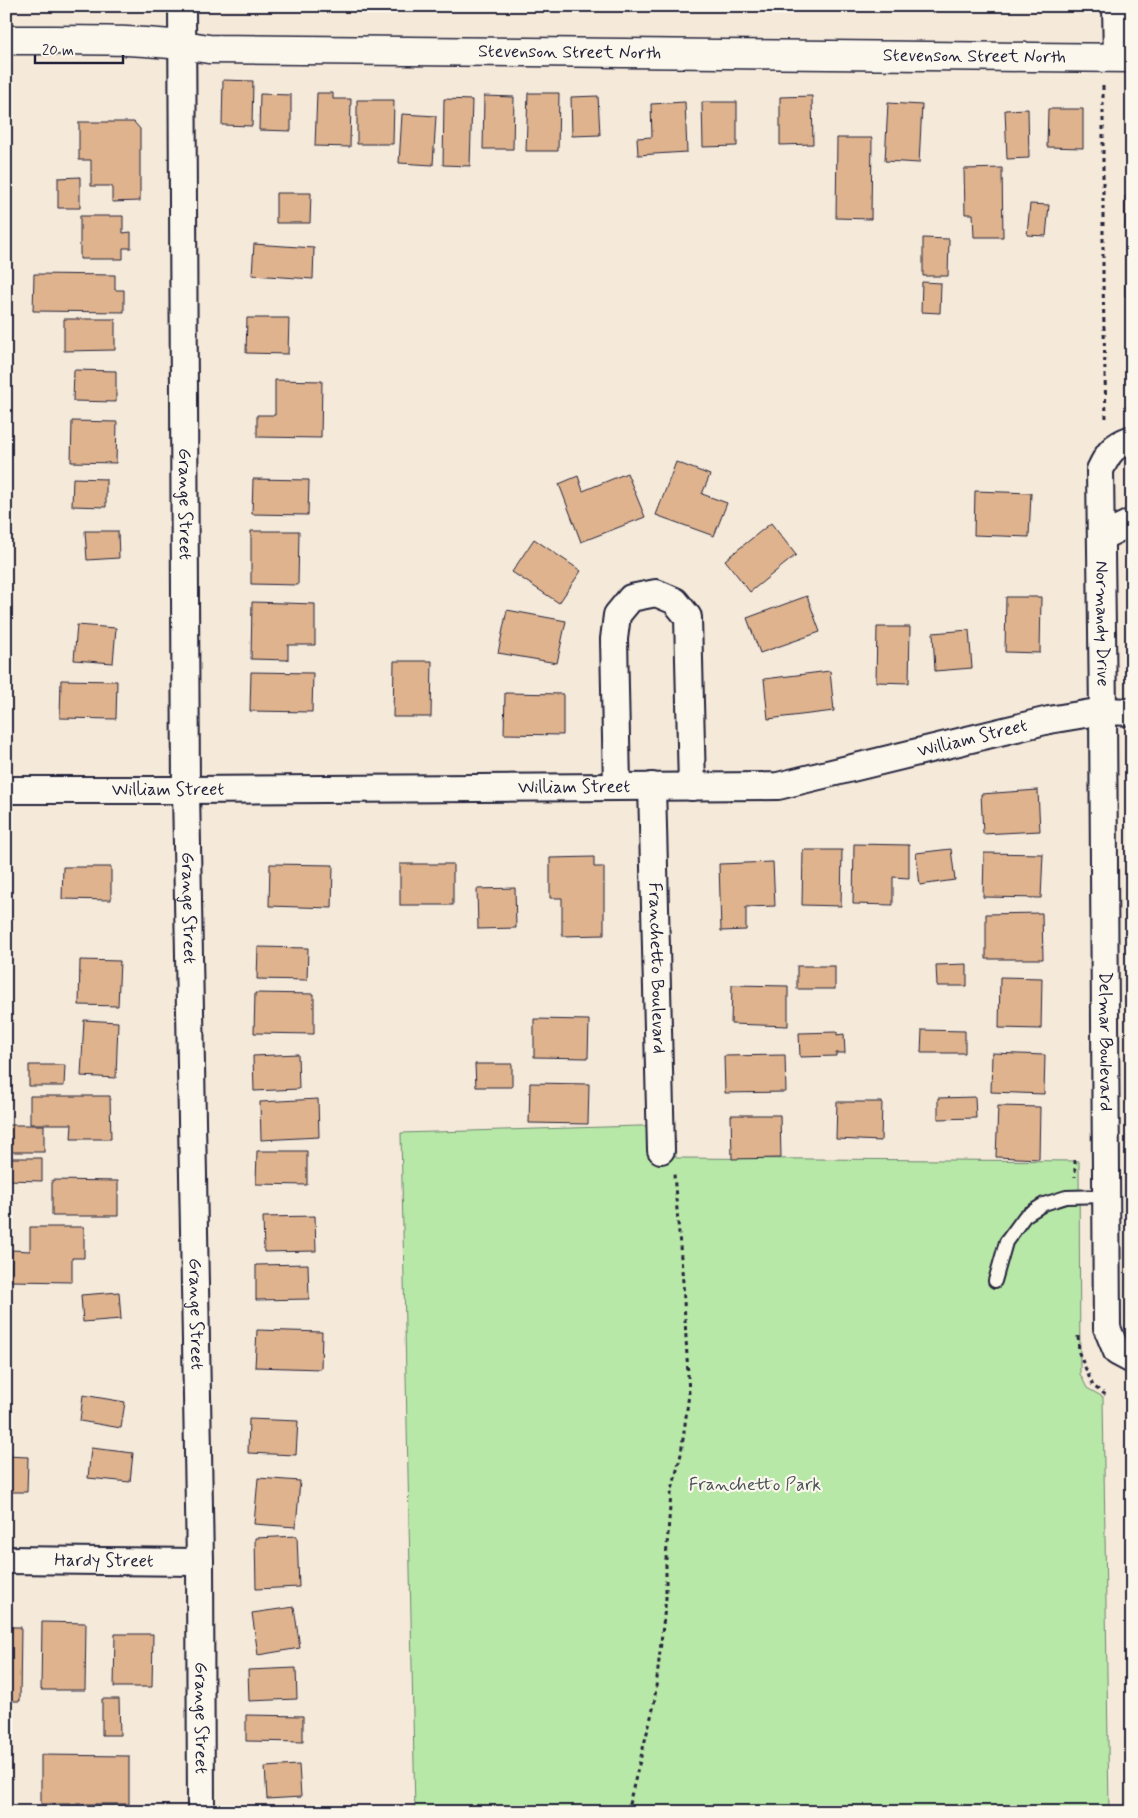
<svg xmlns="http://www.w3.org/2000/svg" width="1138" height="1818" font-family="Mynerve,sans-serif">
	<style>
		.green { fill: #b8e8a7; stroke: #6d8571 }
		.building { fill: #deb38e; stroke: #22223b }
		.lines { fill: none; stroke-linecap: round; stroke-linejoin: round }
		.service-casing { stroke: #22223b; stroke-width: 16 }
		.minor-casing { stroke: #22223b; stroke-width: 30 }
		.secondary-casing { stroke: #22223b; stroke-width: 31 }
		.path { stroke: #22223b; stroke-width: 3; stroke-dasharray: 4 4; stroke-linecap: butt }
		.service { stroke: #fbf7ec; stroke-width: 12 }
		.minor { stroke: #fbf7ec; stroke-width: 26 }
		.secondary { stroke: #fbf7ec; stroke-width: 28 }
		.labels { text-anchor: middle; dominant-baseline: central; stroke-width: 4.5; stroke-linejoin: round; paint-order: stroke }
		.street-label { font-size: 18px; fill: #22223b; stroke: #fbf7ec }
		.park-label { font-size: 18px; fill: #485456; stroke: #fbf7ec }
	</style>
	<rect width="100%" height="100%" fill="#f5e9d9"/>
	<filter id="ink" filterUnits="userSpaceOnUse"><feTurbulence type="fractalNoise" baseFrequency=".02" numOctaves="2"/><feDisplacementMap in="SourceGraphic" scale="10" xChannelSelector="R" yChannelSelector="G"/><feConvolveMatrix kernelMatrix="1 2 1 2 8 2 1 2 1" color-interpolation-filters="sRGB"/></filter>
	<g filter="url(#ink)">
		<polygon class="green" points="674,1125 676,1158 1079,1161 1080,1374 1087,1388 1103,1397 1109,1812 415,1812 401,1133"/>
		<g class="building">
			<polygon points="223,80 253,81 252,126 222,125"/>
			<polygon points="317,93 333,93 333,99 351,99 350,147 315,146"/>
			<polygon points="528,93 559,93 558,151 526,151"/>
			<polygon points="260,94 291,95 291,131 259,130"/>
			<polygon points="484,96 514,97 513,149 483,149"/>
			<polygon points="598,96 600,135 572,136 571,97"/>
			<polygon points="812,96 813,144 780,145 780,97"/>
			<polygon points="444,99 472,100 470,166 443,165"/>
			<polygon points="357,100 394,100 393,144 357,144"/>
			<polygon points="685,102 687,152 638,155 637,138 652,137 651,104"/>
			<polygon points="702,102 737,102 737,146 703,147"/>
			<polygon points="888,103 922,105 919,163 885,161"/>
			<polygon points="1028,109 1029,158 1007,159 1005,110"/>
			<polygon points="1048,109 1083,109 1083,148 1047,147"/>
			<polygon points="402,114 436,116 433,165 399,163"/>
			<polygon points="79,122 134,122 140,129 140,201 112,202 112,186 91,186 91,160 79,160"/>
			<polygon points="837,138 872,138 871,219 836,218"/>
			<polygon points="1002,168 1003,237 974,237 973,214 965,214 964,169"/>
			<polygon points="80,177 80,208 58,208 58,178"/>
			<polygon points="276,193 311,193 310,223 276,223"/>
			<polygon points="1125,196 1132,197 1132,296 1125,296"/>
			<polygon points="1030,204 1049,205 1046,236 1027,235"/>
			<polygon points="80,216 123,216 123,233 131,232 131,248 123,248 123,259 80,259"/>
			<polygon points="923,238 949,239 948,276 923,276"/>
			<polygon points="254,244 314,248 313,279 252,275"/>
			<polygon points="34,274 115,275 115,290 124,290 124,312 33,311"/>
			<polygon points="922,282 941,283 940,313 921,312"/>
			<polygon points="247,318 289,318 288,354 246,353"/>
			<polygon points="64,319 115,319 115,350 64,351"/>
			<polygon points="74,370 116,371 116,402 73,401"/>
			<polygon points="275,380 322,381 321,438 257,437 257,415 275,415"/>
			<polygon points="72,421 117,422 116,463 71,462"/>
			<polygon points="676,462 710,475 702,494 727,503 714,536 656,515"/>
			<polygon points="627,473 645,517 581,542 559,484 578,476 583,491"/>
			<polygon points="73,478 106,479 106,507 72,506"/>
			<polygon points="253,479 309,480 308,515 252,514"/>
			<polygon points="975,491 1031,493 1029,537 974,535"/>
			<polygon points="771,523 796,555 750,592 725,560"/>
			<polygon points="85,531 118,531 119,558 87,560"/>
			<polygon points="251,531 299,531 298,585 251,584"/>
			<polygon points="534,539 581,571 559,603 512,572"/>
			<polygon points="807,596 820,632 760,653 747,618"/>
			<polygon points="1006,597 1041,597 1040,653 1005,652"/>
			<polygon points="252,602 315,604 315,645 288,645 288,660 251,659"/>
			<polygon points="507,610 566,621 557,663 498,653"/>
			<polygon points="77,625 116,628 113,663 74,660"/>
			<polygon points="877,627 910,627 909,683 876,682"/>
			<polygon points="969,630 972,668 935,671 933,633"/>
			<polygon points="394,661 432,661 431,717 393,717"/>
			<polygon points="830,671 834,711 768,719 764,679"/>
			<polygon points="251,672 313,673 312,712 250,711"/>
			<polygon points="61,680 117,681 116,719 60,718"/>
			<polygon points="505,693 563,694 563,735 504,734"/>
			<polygon points="1038,790 1040,831 983,834 981,794"/>
			<polygon points="854,844 909,845 909,878 893,877 893,905 853,904"/>
			<polygon points="951,849 955,880 920,885 916,853"/>
			<polygon points="803,850 842,850 841,906 802,905"/>
			<polygon points="984,853 1043,854 1041,898 983,897"/>
			<polygon points="594,857 594,867 604,867 604,935 562,936 562,898 550,898 550,858"/>
			<polygon points="773,862 775,906 746,907 746,930 721,931 719,864"/>
			<polygon points="270,864 333,865 332,908 269,906"/>
			<rect x="400" y="864" width="53" height="41"/>
			<polygon points="63,867 111,867 111,900 62,899"/>
			<polygon points="515,888 516,928 478,929 477,889"/>
			<polygon points="1042,913 1043,959 986,959 986,914"/>
			<polygon points="258,947 308,948 307,980 257,979"/>
			<polygon points="80,960 120,961 118,1006 79,1005"/>
			<polygon points="967,964 967,986 937,986 936,965"/>
			<rect x="797" y="966" width="38" height="23"/>
			<polygon points="1000,977 1042,978 1041,1029 999,1028"/>
			<polygon points="732,985 788,986 788,1026 731,1024"/>
			<polygon points="255,993 314,994 314,1034 254,1033"/>
			<polygon points="534,1019 589,1020 588,1058 534,1057"/>
			<polygon points="84,1020 118,1022 116,1078 81,1076"/>
			<polygon points="922,1030 965,1031 965,1053 921,1053"/>
			<polygon points="837,1032 837,1035 844,1034 845,1053 836,1053 836,1056 800,1057 799,1033"/>
			<polygon points="992,1053 1045,1055 1044,1094 991,1092"/>
			<polygon points="298,1054 299,1089 254,1091 253,1056"/>
			<polygon points="785,1055 786,1092 725,1093 724,1056"/>
			<polygon points="475,1064 512,1064 512,1087 476,1087"/>
			<polygon points="29,1065 65,1065 64,1086 29,1086"/>
			<polygon points="530,1083 589,1084 588,1124 529,1123"/>
			<polygon points="30,1096 110,1096 111,1139 71,1139 72,1124 30,1124"/>
			<polygon points="975,1097 976,1118 938,1119 938,1098"/>
			<polygon points="318,1099 319,1137 261,1140 260,1102"/>
			<polygon points="837,1102 882,1102 881,1141 836,1139"/>
			<polygon points="998,1106 1040,1107 1039,1159 996,1157"/>
			<polygon points="731,1115 780,1115 781,1158 732,1159"/>
			<rect x="6" y="1125" width="38" height="27"/>
			<polygon points="257,1151 307,1151 307,1185 256,1184"/>
			<polygon points="6,1158 42,1158 42,1181 6,1180"/>
			<polygon points="52,1180 118,1181 118,1216 52,1216"/>
			<polygon points="315,1216 316,1251 264,1252 263,1217"/>
			<rect x="6" y="1224" width="2" height="21"/>
			<polygon points="30,1227 84,1227 84,1258 72,1258 72,1282 11,1281 12,1250 30,1251"/>
			<polygon points="308,1264 309,1299 256,1300 256,1265"/>
			<polygon points="119,1292 121,1319 83,1322 81,1295"/>
			<polygon points="257,1330 322,1332 321,1369 255,1367"/>
			<polygon points="83,1395 125,1402 121,1428 80,1421"/>
			<polygon points="249,1419 298,1421 296,1455 248,1453"/>
			<polygon points="91,1448 133,1453 130,1482 88,1478"/>
			<polygon points="1129,1450 1132,1450 1132,1488 1130,1488"/>
			<polygon points="6,1456 28,1457 27,1492 6,1492"/>
			<polygon points="258,1478 300,1481 296,1527 254,1524"/>
			<polygon points="297,1536 299,1587 256,1589 255,1538"/>
			<polygon points="294,1607 300,1648 258,1655 252,1613"/>
			<polygon points="42,1622 86,1623 85,1690 41,1690"/>
			<polygon points="6,1627 21,1627 20,1701 6,1701"/>
			<polygon points="115,1634 153,1634 152,1687 114,1687"/>
			<polygon points="296,1668 297,1699 249,1701 248,1670"/>
			<polygon points="102,1699 119,1699 120,1735 102,1735"/>
			<polygon points="246,1715 303,1716 303,1742 246,1741"/>
			<polygon points="41,1755 129,1756 129,1804 41,1804"/>
			<polygon points="299,1765 301,1797 267,1799 265,1767"/>
		</g>
		<g class="lines">
			<g class="service-casing">
				<polyline id="service" points="995,1281 1006,1242 1025,1216 1044,1204 1066,1197 1107,1196"/>
			</g>
			<g class="minor-casing">
				<g id="minor">
					<path id="s1" d="M182,6l4,784 14,772 1,250"/>
					<polyline points="1116,6 1117,57"/>
					<path id="s2" d="M1132,439c-19,6 -24,14 -32,31l3,241 4,617 10,24 15,8"/>
					<polyline points="1101,537 1132,522"/>
					<polyline points="617,786 614,639 617,615 631,598 656,593 675,601 688,617 692,787"/>
					<path id="s3" d="M652,786l9,364"/>
					<path id="s4" d="M6,790h180l592,-4 271,-66 54,-9 29,1"/>
					<path id="s5" d="M6,1560l194,2"/>
				</g>
			</g>
			<g class="secondary-casing">
				<g id="secondary">
					<path id="s6" d="M6,40c67,0 137,-2 203,9l923,9"/>
				</g>
			</g>
			<g class="path">
				<polyline points="1103,86 1103,282 1106,419"/>
				<polyline points="1075,1160 1075,1177"/>
				<polyline points="1078,1336 1079,1353 1093,1386 1106,1395"/>
				<polyline points="627,1812 654,1705 666,1598 666,1559 671,1494 681,1454 689,1394 683,1282 674,1174"/>
			</g>
			<use href="#service" class="service"/>
			<use href="#minor" class="minor"/>
			<use href="#secondary" class="secondary"/>
		</g>
	</g>
	<g class="labels">
		<g class="street-label">
			<text stroke="none"><textPath href="#s6" startOffset="564">Stevenson Street North</textPath></text>
			<text stroke="none"><textPath href="#s6" startOffset="969">Stevenson Street North</textPath></text>
			<text stroke="none"><textPath href="#s1" startOffset="498">Grange Street</textPath></text>
			<text stroke="none"><textPath href="#s2" startOffset="200">Normandy Drive</textPath></text>
			<text stroke="none"><textPath href="#s4" startOffset="972">William Street</textPath></text>
			<text stroke="none"><textPath href="#s4" startOffset="568">William Street</textPath></text>
			<text stroke="none"><textPath href="#s4" startOffset="162">William Street</textPath></text>
			<text stroke="none"><textPath href="#s1" startOffset="902">Grange Street</textPath></text>
			<text stroke="none"><textPath href="#s3" startOffset="182">Franchetto Boulevard</textPath></text>
			<text stroke="none"><textPath href="#s2" startOffset="618">Delmar Boulevard</textPath></text>
			<text stroke="none"><textPath href="#s1" startOffset="1308">Grange Street</textPath></text>
			<text stroke="none"><textPath href="#s5" startOffset="98">Hardy Street</textPath></text>
			<text stroke="none"><textPath href="#s1" startOffset="1712">Grange Street</textPath></text>
		</g>
		<g class="park-label">
			<text x="755" y="1485">Franchetto Park</text>
		</g>
	</g>
	<rect width="1138" height="1818" fill="none" stroke="#fbf7ec" stroke-width="25"/>
	<rect x="12" y="12" width="1113" height="1793" fill="none" stroke="#22223b" stroke-width="2" filter="url(#ink)"/>
	<path d="M35 55v8h88v-8" fill="none" stroke="#22223b" stroke-width="2.5"/>
	<text x="42" y="55" font-size="15" fill="#22223b" stroke="#fbf7ec" stroke-width="4" paint-order="stroke">20 m</text>
</svg>
